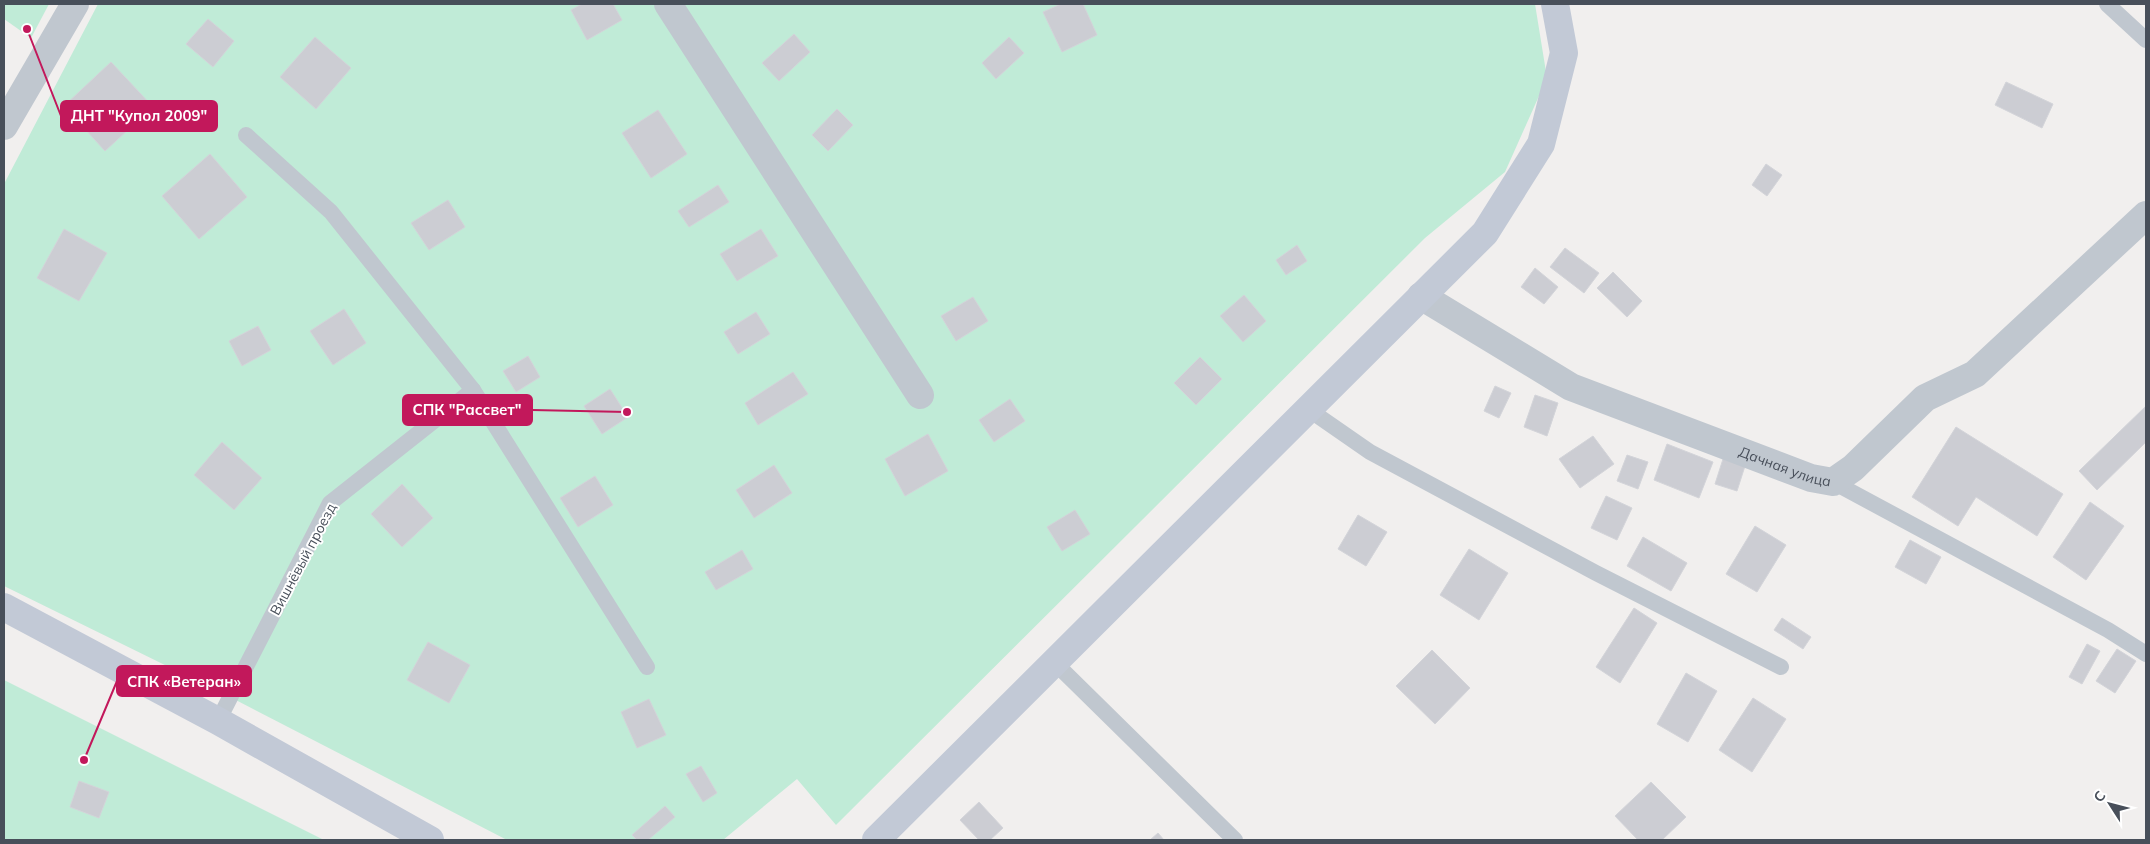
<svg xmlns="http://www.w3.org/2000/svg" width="2150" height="844" font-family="Mulish,sans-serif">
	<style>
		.green { fill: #c0ebd7 }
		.building { fill: #cccdd3; stroke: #d3d4d9 }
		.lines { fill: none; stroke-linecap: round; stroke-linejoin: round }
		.lane { stroke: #c0c7cf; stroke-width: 16 }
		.street { stroke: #c0c7cf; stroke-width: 28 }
		.secondary { stroke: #c2c9d6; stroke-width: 28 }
		.labels { text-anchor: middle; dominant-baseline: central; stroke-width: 4; stroke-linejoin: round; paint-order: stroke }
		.street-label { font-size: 14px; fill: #484f5a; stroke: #fff }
		.leader { fill: none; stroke: #c2185b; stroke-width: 2 }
		.callout-dot { fill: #c2185b; stroke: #fff; stroke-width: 2 }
		.callout { fill: #c2185b; stroke: #c2185b; stroke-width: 2 }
		.callout-label { font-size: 15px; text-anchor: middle; font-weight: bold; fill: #fff }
	</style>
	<rect width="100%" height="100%" fill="#f1efee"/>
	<g class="green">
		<polygon points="4,4 49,4 31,38 4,19"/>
		<polygon points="98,4 1535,4 1547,78 1505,172 1425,238 836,825 797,779 723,840 507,840 230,697 4,586 4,184"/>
		<polygon points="4,680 324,840 4,840"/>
	</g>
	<g class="building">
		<polygon points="582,4 613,4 622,20 587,40 571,10"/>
		<polygon points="1061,4 1083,4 1097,35 1062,52 1043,12"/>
		<polygon points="208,19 234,41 213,67 186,44"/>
		<polygon points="794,34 810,52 779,81 762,63"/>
		<polygon points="315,37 351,68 316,109 280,77"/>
		<polygon points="1009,37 1024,53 996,79 982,63"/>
		<polygon points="111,62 153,107 105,151 64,106"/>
		<polygon points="2006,82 2053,104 2042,128 1995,105"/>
		<polygon points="837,109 853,125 828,151 812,135"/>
		<polygon points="658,110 687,154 651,178 622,133"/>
		<polygon points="210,154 247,197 199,239 162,196"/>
		<polygon points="1766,164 1782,175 1767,196 1752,185"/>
		<polygon points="718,185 729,202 689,227 678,211"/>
		<polygon points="448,200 465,227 429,250 411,223"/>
		<polygon points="64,229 107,253 79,301 37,278"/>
		<polygon points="761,229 778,256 737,281 720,254"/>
		<polygon points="1297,245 1307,261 1286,275 1276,260"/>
		<polygon points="1565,248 1599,273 1584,293 1550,267"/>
		<polygon points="1535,268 1558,287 1544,304 1521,287"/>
		<polygon points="1613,272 1642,301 1627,317 1597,288"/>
		<polygon points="1244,295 1266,321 1243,342 1220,316"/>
		<polygon points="973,297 988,321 956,341 941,316"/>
		<polygon points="344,309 366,343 333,365 310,331"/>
		<polygon points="756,312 770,334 738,354 724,332"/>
		<polygon points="258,326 271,350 242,366 229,341"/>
		<polygon points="528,356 540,377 516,392 503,371"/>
		<polygon points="1200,357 1222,379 1196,405 1174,383"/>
		<polygon points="793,372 808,394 758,425 745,403"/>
		<polygon points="1495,386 1511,393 1499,418 1484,411"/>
		<polygon points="610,389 628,417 602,434 584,406"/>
		<polygon points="1535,395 1558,403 1547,436 1524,427"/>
		<polygon points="1010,399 1025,421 994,442 979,420"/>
		<polygon points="2146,406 2146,442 2097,490 2079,471"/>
		<polygon points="1956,427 2063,494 2037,536 1976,497 1958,526 1912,497"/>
		<polygon points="928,434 948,471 905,496 885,459"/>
		<polygon points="1593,436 1614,464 1580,488 1559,459"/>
		<polygon points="222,442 262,478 234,510 194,475"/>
		<polygon points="1667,444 1713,462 1699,498 1654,480"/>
		<polygon points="1627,455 1648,462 1638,489 1617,481"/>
		<polygon points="1723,459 1745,466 1737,491 1715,484"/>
		<polygon points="774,465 792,493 754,518 736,490"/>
		<polygon points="595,476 613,505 578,527 560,498"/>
		<polygon points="402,484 433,518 402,547 371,514"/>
		<polygon points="1606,496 1632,508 1617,540 1591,528"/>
		<polygon points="2090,502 2124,526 2086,580 2053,557"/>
		<polygon points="1075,510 1090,534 1062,551 1047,527"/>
		<polygon points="1358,515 1387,532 1366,566 1338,549"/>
		<polygon points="1755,526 1786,545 1757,592 1726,574"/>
		<polygon points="1643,537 1687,563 1671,591 1627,566"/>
		<polygon points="1910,540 1941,557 1926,584 1895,567"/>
		<polygon points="1469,549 1508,573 1479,620 1440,595"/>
		<polygon points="742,550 753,569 716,590 705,572"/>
		<polygon points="1634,608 1657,623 1620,683 1596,667"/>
		<polygon points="1782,618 1811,637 1803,649 1774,630"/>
		<polygon points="428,642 470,665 449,703 407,680"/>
		<polygon points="2087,644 2100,651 2082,684 2069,677"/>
		<polygon points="2117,649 2136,661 2115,693 2096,681"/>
		<polygon points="1432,650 1470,688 1435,724 1396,686"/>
		<polygon points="1686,673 1717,691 1688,742 1657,724"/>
		<polygon points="1753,698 1786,719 1752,772 1719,750"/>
		<polygon points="649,699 666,735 637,748 621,712"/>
		<polygon points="701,766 717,793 703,802 686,774"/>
		<polygon points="79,781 109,792 99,818 70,807"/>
		<polygon points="1651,782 1686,817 1662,840 1638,840 1615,816"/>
		<polygon points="979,802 1003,828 990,840 979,840 960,820"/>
		<polygon points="665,806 675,817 648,840 637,840 632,835"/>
		<polygon points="1158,833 1164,840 1150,840"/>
	</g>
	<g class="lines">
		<g class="lane">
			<polyline points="2107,4 2146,40"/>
			<polyline points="246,135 331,212 473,390 647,667"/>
			<polyline points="1308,409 1370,452 1596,573 1781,667"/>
			<polyline points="1833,482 2108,630 2146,654"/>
			<polyline points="1054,662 1235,840"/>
			<polyline points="218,721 330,503 473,390"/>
		</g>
		<g class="street">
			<polyline points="668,4 920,395"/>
			<polyline points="4,126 75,4"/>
			<path id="s1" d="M1421,296l150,91 240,91 22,4 20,-14 72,-70 50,-24 171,-159"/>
		</g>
		<g class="secondary">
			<polyline points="4,607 218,721 430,840"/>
			<polyline points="876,840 1485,233 1541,144 1564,53 1555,4"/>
		</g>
	</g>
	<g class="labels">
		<g class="street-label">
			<text stroke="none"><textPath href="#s1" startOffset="404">Дачная улица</textPath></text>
			<text transform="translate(303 559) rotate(-62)">Вишнёвый проезд</text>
		</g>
	</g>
	<path class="leader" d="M27 29L61 116M627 412L532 410M84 760L117 681"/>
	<g class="callout-dot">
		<circle cx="27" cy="29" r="5"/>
		<circle cx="627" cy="412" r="5"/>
		<circle cx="84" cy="760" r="5"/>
	</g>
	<g class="callout">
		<rect x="61" y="101" width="156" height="30" rx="5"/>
		<rect x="403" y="395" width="129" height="30" rx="5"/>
		<rect x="117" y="666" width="134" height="30" rx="5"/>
	</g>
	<g class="callout-label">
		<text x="139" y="121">ДНТ "Купол 2009"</text>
		<text x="467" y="415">СПК "Рассвет"</text>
		<text x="184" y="687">СПК «Ветеран»</text>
	</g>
	<rect width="2150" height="844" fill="none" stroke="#484f5a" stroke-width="10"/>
	<g transform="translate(2110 804) rotate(306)" stroke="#ffffff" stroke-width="4" paint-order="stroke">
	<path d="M0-4L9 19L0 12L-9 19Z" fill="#484f5a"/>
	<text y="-8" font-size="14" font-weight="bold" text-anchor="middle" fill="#484f5a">С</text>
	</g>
</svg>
